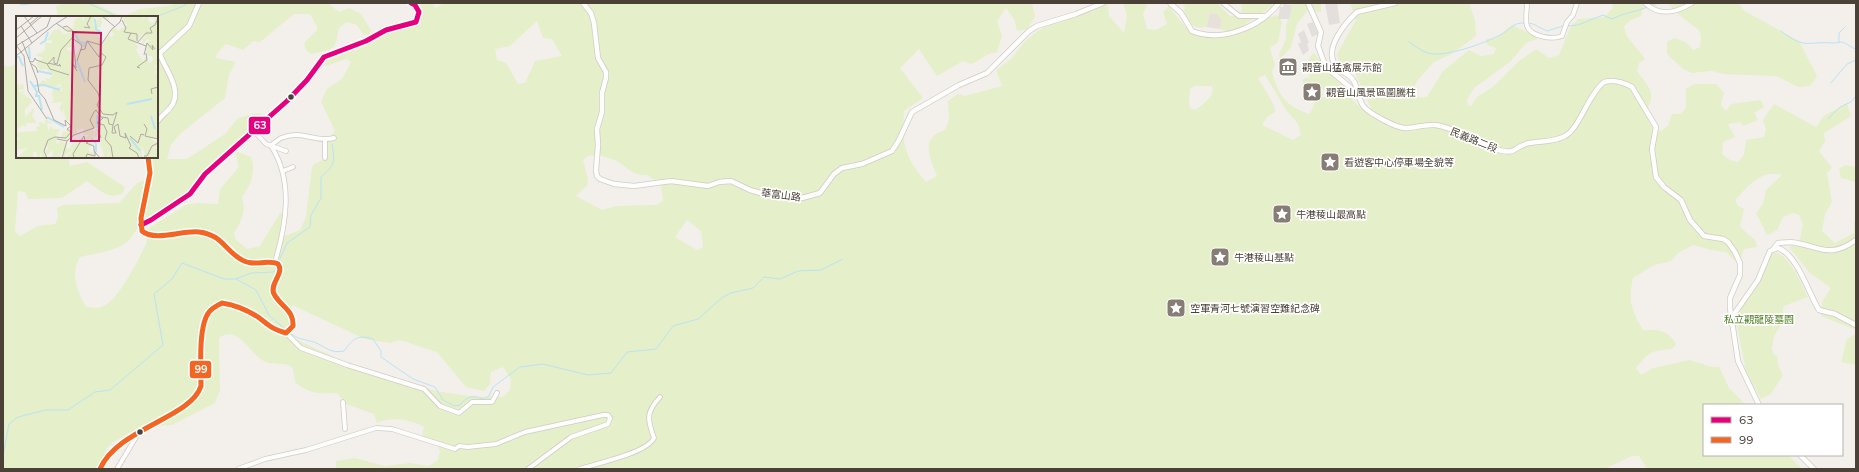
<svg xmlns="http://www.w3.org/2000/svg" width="1859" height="472" font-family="Mulish,'Noto Sans TC',sans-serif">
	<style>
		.residential { fill: #e8e1d9 }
		.green { fill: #e5efca; fill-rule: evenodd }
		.parking { fill: #e2dfdc }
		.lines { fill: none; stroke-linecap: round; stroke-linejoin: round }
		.stream { stroke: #bae3f4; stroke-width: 1 }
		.minor-casing { stroke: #d0ccc8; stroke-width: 5.5 }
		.tertiary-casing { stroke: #d0ccc8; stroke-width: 6 }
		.minor { stroke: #fdfdfc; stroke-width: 4 }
		.tertiary { stroke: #fdfdfc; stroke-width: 4.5 }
		.bus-1-casing { stroke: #fff; stroke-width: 8 }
		.bus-2-casing { stroke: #fff; stroke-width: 8 }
		.bus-1 { stroke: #e5007d; stroke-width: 5 }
		.bus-2 { stroke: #f26522; stroke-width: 5 }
		.bus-dot { fill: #4b4137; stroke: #fff; stroke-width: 1.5 }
		.labels { text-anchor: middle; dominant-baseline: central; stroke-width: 3.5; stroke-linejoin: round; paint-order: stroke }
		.poi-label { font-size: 10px; fill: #4b4137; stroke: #fff; text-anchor: start }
		.street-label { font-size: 10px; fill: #4b4137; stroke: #fff }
		.park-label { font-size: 10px; fill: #507e22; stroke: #fff }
		.inset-river { fill: none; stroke: #bae3f4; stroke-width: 2 }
		.inset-road { fill: none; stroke: #b0aaa4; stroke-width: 1 }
		.view { fill: #c2185b; fill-opacity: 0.15; stroke: #c2185b; stroke-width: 2 }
		.inset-edge { fill: none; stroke: #4b4137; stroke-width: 2 }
		.line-badge { stroke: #fff; stroke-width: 1.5 }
		.badge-label { font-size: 11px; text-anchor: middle; font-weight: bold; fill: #fff }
	</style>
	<rect width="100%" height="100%" fill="#f3f0ec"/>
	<polygon class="residential" points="1210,13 1218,14 1222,21 1220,29 1206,27"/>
	<g class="green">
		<path d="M68,3h26l29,14 17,-8 28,-3 8,-3h152l11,9 10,-4 12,6 10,16 -2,6 -6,-2 -6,-9 -10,-3 -8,6c-4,24 -5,21 -28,26l-5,-4 -2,-7 13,-13v-3l-7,-13h-16l-34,28 -7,-1 -10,9 -17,-6 -9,9 -1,5 20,4 -7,13 -4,23 -45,36 -9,11 -4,14h20l38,-25 13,-16 19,-5 5,1c-2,14 -17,20 -26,29 -24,24 -44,50 -72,70 -7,5 -15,4 -22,10 -9,9 -10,18 -23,24 -12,5 -27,7 -39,10 -10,16 -3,34 6,50 4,0 9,1 12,1 19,-2 41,-50 49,-66l-3,-10 2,-2 40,-25 11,-2 21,1 2,-15 19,-22 -4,-16 16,6c5,15 0,28 -9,40 5,13 -1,25 -8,36l2,7 11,9 13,-3 20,-33 4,1 -2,16 3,6 15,-6 6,-13 6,-50 2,-3 9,-4 1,-18 11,-11 -14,-29 6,-13 15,-10 9,-17 -5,-3 -20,7 -3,-1v-3l53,-23 13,-11 23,-2 6,-4 3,-5 -4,-14h15l4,5 8,-5h588l3,14 -8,12 -10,2 -3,-12 -8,-11 -9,13 5,15 -5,16c-14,2 -14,8 -26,12l-8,-3 -26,15 -18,-27 -19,19 23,30 -19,13c-2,34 0,45 22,71l11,-6c-7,-18 -18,-38 8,-46l4,-10 -1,-19 10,-7 7,2 37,-10 -6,-16 15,-11 15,-19 18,-13 64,-23 1,12 15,17 3,-17 -4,-13h25l-5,11 4,15 9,1 11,-6 -4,-12 6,-6c22,29 18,28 54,30l2,-6 -5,-1 2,-8 -4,-7 -8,-1 -4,14c-14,3 -16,-5 -22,-16l1,-5 -5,-3h37l13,13h8l4,-6 -1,-7h35l-30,21 2,5 19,-11 10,-3 5,7 -4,20 -8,6 5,17 -3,7c6,23 14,34 37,42l3,-4 4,-12 11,-1 -2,-6 -14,-10 13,14 -9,2 -6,-2 -7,-15 6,-3 3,4c-5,-11 -6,-19 3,-28 9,11 18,20 27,31 9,10 13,23 28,27l2,-3 -17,-37 -15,-9 -2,-8 19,-34 -6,-17h119l6,17 1,16 -26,19 -16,7 -17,19 -5,12 9,5 6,-1 16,-26 26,-21 12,6 13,-2 2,-6 -9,-3 -1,-6 10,-1 16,-13 28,13 -14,5 -16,19 -36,26 -7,12 1,5 3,1 6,-9 17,-11 25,-25 17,-12 13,9 10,-3 12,-29 7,-7 26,-2 9,-9 -1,-5h55l-24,5 -2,8 -10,4 -7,6 2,9 19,24 -6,4 -2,8c13,18 20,21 8,42l8,16 8,2 7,-5 4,-12h8l6,-6v-19l8,-5h22l8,9 -3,12 5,6 5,-7 30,-4 3,7 -10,6 4,7 -15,6 -3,-4 -12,2 7,13 -12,5 -1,12 8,6 8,2 6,-7 2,-15 18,-3 2,-8 -3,-9 11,-16 42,23 8,-11 23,-13 4,13 -27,17 1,8 -6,10 13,17 -5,5 5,29 -7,12 -3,17 13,12 19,-10v-11l2,-1v109l-35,-14 1,-14 9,-14 -21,-15 -21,-26 10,-4 4,-18 -4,-10 -6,-2 -10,4 -6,13 -9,5 -2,-2 -10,-20 7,-9 3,-14 16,-15c-22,-6 -33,11 -47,25l3,6 6,3 -4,18 15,13 2,7 -13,2 -3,9 -6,3 -9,-9 -15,-2 -17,-5 -16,8 -7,8 -17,4 -21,13c-5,24 -2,31 10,52 16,0 24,-1 33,14l-4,5c-19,1 -24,3 -36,19l5,7 12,-7 37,-8 22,7h7l10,21 17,17h-42v50h84l14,14h-155l-8,-13h-7l-28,13h-1268v-8l19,-3 30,8 25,-3 19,3 9,-6 2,-9 -2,-5 -13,-4 -3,-5 2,-10c-13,-7 -33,-11 -47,-4l-3,-9 -28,-10 -9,-11c-17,1 -28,1 -42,-11l-2,-14c-8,-7 -19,-2 -27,-6 -16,-6 -26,-37 -46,-25l-1,4 1,49 -5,13 -43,22 -29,1 -30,16 -7,7 -4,20h-99v-404l5,2 9,-3v93h51l2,9 17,-4 38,25 -2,6c-14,8 -25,-4 -36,-12l-25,17 -34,1 -3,-7 -7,-1 -3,40 5,5 18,-10 17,-2 3,-6 -1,-10 6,-3 56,-2 18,-20 13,-5 -3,-13v-8h10v-140h-99l-2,-11zM537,21l6,17 9,1 10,17 -27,5 -10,22 -7,1 -12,-21 -9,-3 -2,-11 15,-3zM1265,75l21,35 12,14 3,11 -8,5 -31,-15 5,-8 8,-5 -1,-7 -16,-27zM1194,86h18c3,11 -9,18 -17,24l-5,-2 -1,-5 1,-14zM599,155c5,2 12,4 18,6 10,6 17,16 30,14l14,9 2,17 -7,4 -40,1 -14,4 -26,-14 11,-10 1,-7 -5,-19 5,-4zM687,220l14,11 2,16 -6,3 -22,-13zM292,305l73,34 25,4 10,-3 37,12 29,35 18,4 6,-7 1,-12 12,-5 8,12 -1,11 -7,7c-76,2 -147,-29 -214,-61z"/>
		<polygon points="1293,3 1321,3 1321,12 1307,11 1297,24 1291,47 1280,59 1279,54 1286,39 1286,26"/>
		<polygon points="1667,3 1739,3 1743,10 1799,41 1817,76 1810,86 1798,87 1776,76 1723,74 1712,71 1692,73 1683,69 1667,54 1667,42 1674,38 1686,42 1693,50 1700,47 1701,37 1699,30 1684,19"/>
		<polygon points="1845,165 1856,167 1856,182 1841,178 1839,169"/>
		<path d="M1776,253c14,3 26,32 32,44l-24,9 -4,21 -6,9 -2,13 2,6 3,1 1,9 5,10 -12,19 -10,5 -15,-28 -10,-50 2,-12 17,-19 16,-36z"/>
		<polygon points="1856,334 1856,365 1841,362 1847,339"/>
	</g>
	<g class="parking">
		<polygon points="1325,3 1337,3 1340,23 1329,25"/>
		<polygon points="1284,4 1292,5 1289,19 1278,19 1280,7 1283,7"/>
		<polygon points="1313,22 1318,34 1312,37 1307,24"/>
		<polygon points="1304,30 1309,43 1307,44 1309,50 1303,55 1298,44 1301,42 1298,34"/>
	</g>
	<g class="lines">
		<g class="stream">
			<polyline points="17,3 23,5 34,3"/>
			<polyline points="88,3 118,17"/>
			<polyline points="1651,6 1657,3"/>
			<path d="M156,17c6,-3 30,-11 32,-14"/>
			<polyline points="1527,23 1533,24 1547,31 1563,26"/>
			<path d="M1568,26l10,-1 25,-10 9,4c12,-6 23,-7 36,-12"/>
			<path d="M1781,31c25,19 25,10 52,12 3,0 7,-1 9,-1 5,1 9,6 14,7"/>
			<path d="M1409,42c6,4 12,9 19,11 17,5 57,-10 72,-18 9,-4 13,-13 24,-12"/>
			<polyline points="1839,42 1839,33 1845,27"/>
			<polyline points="1831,83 1847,64 1856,60"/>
			<polyline points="1828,119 1840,107 1851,102 1856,96"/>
			<path d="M278,263l9,-20 23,-16 1,-12 10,-17v-21c14,-12 14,-14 11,-33"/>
			<polyline points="236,279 256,290 269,315 285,329"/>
			<path d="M290,333c9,7 14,6 24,9 12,5 17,12 30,9 9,-12 13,-17 29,-12l8,12v6l32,22 22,8 8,13 11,6 6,-1c7,-9 13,-10 23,-6l6,-3 4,-9 27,-20 23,-3 45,11 23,-2 16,-21 29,-3 17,-23 25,-7 25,-22 8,-4 22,-5 11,-11 16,2 18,-8 23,-1 22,-11"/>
			<polyline points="3,456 9,424 18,417 46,410 68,410 95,392 110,390 163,345 154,294 172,279 182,263 224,279 236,279 251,273 274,272 277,266"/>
		</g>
		<g class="minor-casing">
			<g id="minor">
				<polyline points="1223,3 1239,16 1264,16"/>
				<path d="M1527,3c0,7 -2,17 0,23 4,11 26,14 35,10l5,-14 6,-7 4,-12"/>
				<path d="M1645,3c15,14 31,10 47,0"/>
				<polyline points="253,130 266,144 286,151"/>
				<polyline points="325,140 325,158"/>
				<polyline points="283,171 293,167"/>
				<path d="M275,262c11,-37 19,-81 -4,-116 3,-4 6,-5 10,-8 22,-9 32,5 53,0"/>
				<polyline points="286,333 301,348 347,365 424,389 440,406 459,413 472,402 492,402 497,393"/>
				<polyline points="343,402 345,429"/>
				<polyline points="117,469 139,432"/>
				<polyline points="238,469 265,459 306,450 376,428 392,429 455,449 459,446 468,447 496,444 525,432 603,415 608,415 610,418 608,424 571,437 528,469"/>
				<path d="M579,469c16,-5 68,-16 75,-31 -7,-19 -8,-26 6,-41"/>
			</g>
		</g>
		<g class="tertiary-casing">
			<g id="tertiary">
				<polyline points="583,3 591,13 594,23 598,58 606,72 606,78 602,93 602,112 597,129 598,145 596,170 597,176 600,179 614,184 634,186 671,181 708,186 719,182 731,181 750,190 764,194 802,198 820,193 834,174 842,168 862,164 892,151 899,140 912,112 959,85 987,73 1029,31 1037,26 1076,14 1103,3"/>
				<path d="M1170,3l11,10 11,18c30,12 68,-4 87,-28"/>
				<polyline points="1308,3 1321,32 1318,46 1324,62 1333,73 1357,93"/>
				<path d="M1395,3l-38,9c-12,11 -33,36 -22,53 4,7 14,8 18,15 6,8 4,20 12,28 6,6 31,20 40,20 10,0 20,-4 30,-3 15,2 46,17 60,24 23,7 17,-2 34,-6 11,-2 26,-1 36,-7 15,-8 22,-40 39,-54 10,-3 19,0 28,5l24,40 -4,22 4,28 8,10 17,13 9,20 14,16 19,3 5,3 7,10 5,11v12l-10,23v10l8,53 21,44"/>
				<path d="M157,122c4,-6 9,-9 13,-14 14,-16 -4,-38 -10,-53l1,-3 28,-26 10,-23"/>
				<polyline points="141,225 151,220 190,194 205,174 287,101 307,80 324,57 366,41 386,30 416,22 419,12 415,5 411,3"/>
				<path d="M1774,248l4,-5c6,0 13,-2 19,0 25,5 34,15 59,-3"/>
				<path d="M1732,317l26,-37 12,-29 8,-3c19,6 31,46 41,62l16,4 21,11"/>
				<polyline points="1800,455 1814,469"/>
				<path d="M100,469c18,-41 91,-51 101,-83 0,-18 -3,-60 8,-74 3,-4 9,-7 13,-9 13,2 25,7 36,14 11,8 13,12 28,16l7,-7c1,-16 -12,-19 -19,-32 -5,-10 11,-21 4,-30 -11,-5 -25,3 -36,-4 -18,-10 -19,-25 -43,-28 -17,-2 -44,10 -57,-1l-1,-13 9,-45 -2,-16"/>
			</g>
		</g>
		<use href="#minor" class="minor"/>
		<use href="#tertiary" class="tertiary"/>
		<g class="bus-1-casing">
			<polyline id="bus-1" points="141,225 151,220 190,194 205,174 287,101 307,80 324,57 366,41 386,30 416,22 419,12 415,5 411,3"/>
		</g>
		<g class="bus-2-casing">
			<path id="bus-2" d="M100,469c18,-41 91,-51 101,-83 0,-18 -3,-60 8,-74 3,-4 9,-7 13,-9 13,2 25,7 36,14 11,8 13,12 28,16l7,-7c1,-16 -12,-19 -19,-32 -5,-10 11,-21 4,-30 -11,-5 -25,3 -36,-4 -18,-10 -19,-25 -43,-28 -17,-2 -44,10 -57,-1l-1,-13 9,-45 -2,-16"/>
		</g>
		<use href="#bus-1" class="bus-1"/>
		<use href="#bus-2" class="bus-2"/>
	</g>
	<defs>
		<g id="museum-square" transform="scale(1)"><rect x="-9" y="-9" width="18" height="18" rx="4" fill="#867e76" stroke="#fff"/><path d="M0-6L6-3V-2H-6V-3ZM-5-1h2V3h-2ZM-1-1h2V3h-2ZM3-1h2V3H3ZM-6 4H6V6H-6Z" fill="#fff"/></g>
		<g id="sight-square" transform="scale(1)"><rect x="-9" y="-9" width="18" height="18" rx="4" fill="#867e76" stroke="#fff"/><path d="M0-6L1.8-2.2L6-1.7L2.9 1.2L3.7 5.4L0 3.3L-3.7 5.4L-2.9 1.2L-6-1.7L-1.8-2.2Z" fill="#fff"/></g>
	</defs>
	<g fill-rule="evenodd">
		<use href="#museum-square" x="1288" y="67"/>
		<use href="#sight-square" x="1312" y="92"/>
		<use href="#sight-square" x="1330" y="162"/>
		<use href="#sight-square" x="1282" y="214"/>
		<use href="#sight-square" x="1220" y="257"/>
		<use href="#sight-square" x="1176" y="308"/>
	</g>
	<g class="bus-dot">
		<circle cx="291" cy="97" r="3.5"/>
		<circle cx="140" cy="432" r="3.5"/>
	</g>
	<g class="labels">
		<g class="poi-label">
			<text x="1302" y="67">觀音山猛禽展示館</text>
			<text x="1326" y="92">觀音山風景區圖騰柱</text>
			<text x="1344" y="162">看遊客中心停車場全貌等</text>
			<text x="1296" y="214">牛港稜山最高點</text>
			<text x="1234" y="257">牛港稜山基點</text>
			<text x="1190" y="308">空軍青河七號演習空難紀念碑</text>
		</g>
		<g class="street-label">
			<text transform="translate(1474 140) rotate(22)">民義路二段</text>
			<text transform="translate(781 195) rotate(7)">華富山路</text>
		</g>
		<g class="park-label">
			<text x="1759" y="319">私立觀龍陵墓園</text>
		</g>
	</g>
	<g transform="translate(16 16)">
		<rect width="142" height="142" fill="#f3f0ec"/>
		<path d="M69,0h10l-2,10 4,-2v-5l11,-3 1,5 -7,-3 -1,9 -5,1 5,4 -4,1 5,12 7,-10 3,2 2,-3 -3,-3 4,-3 3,3 10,-7 -4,-1 -1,-7h19l1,3 5,-3 1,6 4,1 3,-3 -2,-3 4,-1v9l-3,1h3v39l-4,2 4,2 -3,3 3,3v63l-7,1 7,5v3h-6l6,2v9h-12l3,-2h-4l-3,-10v12h-33l-1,-11v11h-8l4,-2 -2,-8 -3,-1 3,-1 -3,-1 2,-3 -1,-6 -2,2 3,-5 -7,5 1,-7 4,-1 -2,-3 -6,3 3,1 -1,9 -3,-1h-5l9,5 -5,3v4l7,2 -4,4 -26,1 7,-8 -8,5v3h-2v-7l-4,6 -7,1 1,-8 -6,5 1,2 -3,-6 3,-2v-4l-4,6 3,7h-4l-3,-5v5h-2l-2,-6h-3v6h-16l10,-10 -11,2v-11l4,1 -4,-4 3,-4 18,-1 -1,-4 4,-1 -2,-3 4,-1 2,3 2,-6 7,5 -6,-1 1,8 3,-5 2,3h7l-4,7 5,2 2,-7 4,1 -1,-2 6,-2 -2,-7 -4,-1 -3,-12v6l-4,-6 4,-6 -13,1 5,-3 -3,-1 2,-2 -2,-1 1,-8 5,3h4l-1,-4 -1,3 -4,-1 1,-3 3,1 1,-4 -6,4 -17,-2 5,-5 5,2 -3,-4 4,1 4,-4 -7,-6 -6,1 -1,-2v2l-3,-7 7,-5 -8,-3 8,-3 -1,-2 3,1v-8h7v-3l-6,1 8,-11h4v-3l5,7 8,-1 -7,-5 3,-2 6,3 2,-10 6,-2 3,3zM124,18l7,3 -5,2 1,6 4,-6 4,1 -4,2 -1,7 2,7h4l1,4 -3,3 -5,-6 -2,4 -7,-11 2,-3 -3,-5 7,-6zM55,23l10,7 -7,12 -1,-6 -7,-3 7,-3zM61,112l2,2 4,-2 1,7 3,-1 2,2 -15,5 -5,8 -4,-2 2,-3 -6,-3 -5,3 1,-6 11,3 9,-8zM7,67l1,6 -5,1v3l6,-3 -3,4h4l-4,4 6,-3 -2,3 3,-1 3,5 -7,7v8l10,-10 -3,9 5,7h-10l-1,4 -3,-2 -7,5v-46h4l-1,4z" fill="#e5efca" fill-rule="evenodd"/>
		<path class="inset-river" d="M79,3l1,10 5,3v3M57,16l7,10 5,1 -1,4M24,28l5,-3 3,-9M13,31l1,12M0,41h3l4,9M61,45l8,21M22,55l14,3M14,65l7,11 -1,4h3l3,14M17,70l11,-1 16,5M111,88l25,-5M81,99l1,13M135,100l4,13M31,101l17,10M114,122l10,13M76,123l4,5v8"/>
		<path class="inset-road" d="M8,0l13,17M86,0l13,11M106,4l4,8 -2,4 13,2v7M40,7l11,8h6l-6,-5 -4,1M14,8l9,-8M5,10l11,17M68,11l6,1 -3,-4 4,-8M0,14l18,-14M115,17l-3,6 18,7M0,22l26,-22M57,23l3,29 -4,-5 5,8M6,25l15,39 2,12 6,7 9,21 12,6 -1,-6M71,25l12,16 2,-4 5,4 -4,8 -13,3 -1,12 10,13 2,6 -3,6 6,9 10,1M121,27l9,-10h6l-2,-5 5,-3 3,-7M0,29l8,11 4,35 19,28M0,30l31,-19 4,-11M128,39l3,-12 6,7 -1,-5 3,4M0,40l38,-31 14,-9M13,45l4,1 2,-4 1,2 12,4 6,-7v6l3,1 4,-14 11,-12 10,7 -1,5 4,-1 2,-8 14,4 10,-15 9,-8 2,-6M61,45l4,-12M14,47l6,4 2,6M32,47l13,3 -2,-2M31,48l3,5 19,6M124,52l-3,-1 10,-7 -1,-7M136,78l-1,-5 7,-2M78,96l2,-2 5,7 7,1 1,6 4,1 -1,8h4l-2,-6 4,-3 2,12 6,2 -1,-5 6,13 -2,2 8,5 2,5M97,99l4,-3 -4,13M87,102l-6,5 7,2 3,7 -2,7 6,7 2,12M128,108l3,5 -2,7 13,3M84,109l-2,5 3,8M68,120l1,5 3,1 -2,1 8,3v5l6,7M114,120l8,7 3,-9 3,1M41,123l10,2 7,-6 20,-7 -4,-8 4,-8M128,140h3l5,-10 6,-3M31,142l-3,-7 4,-11 7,-3 11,1 5,-6 -4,-3 4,-3 -6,-6M46,142l5,-17M58,142l-1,-4 11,-18M70,142l1,-4 8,2v-4"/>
		<path class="view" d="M57,16l28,1 -2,108h-28z"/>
		<rect width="142" height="142" class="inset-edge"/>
	</g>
	<g class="line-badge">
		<rect x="248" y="116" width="23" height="19" rx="4" fill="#e5007d"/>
		<rect x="189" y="360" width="23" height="19" rx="4" fill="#f26522"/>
	</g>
	<g class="badge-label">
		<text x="260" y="129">63</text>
		<text x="201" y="373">99</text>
	</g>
	<rect width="1859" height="472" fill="none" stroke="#4b4137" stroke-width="8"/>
	<rect x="1703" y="404" width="140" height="52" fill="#ffffff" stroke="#b7b3af"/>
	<rect x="1711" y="417" width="20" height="6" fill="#e5007d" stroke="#b7b3af"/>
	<text x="1739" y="424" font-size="12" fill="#4b4137">63</text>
	<rect x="1711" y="437" width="20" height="6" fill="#f26522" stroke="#b7b3af"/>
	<text x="1739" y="444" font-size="12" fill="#4b4137">99</text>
</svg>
